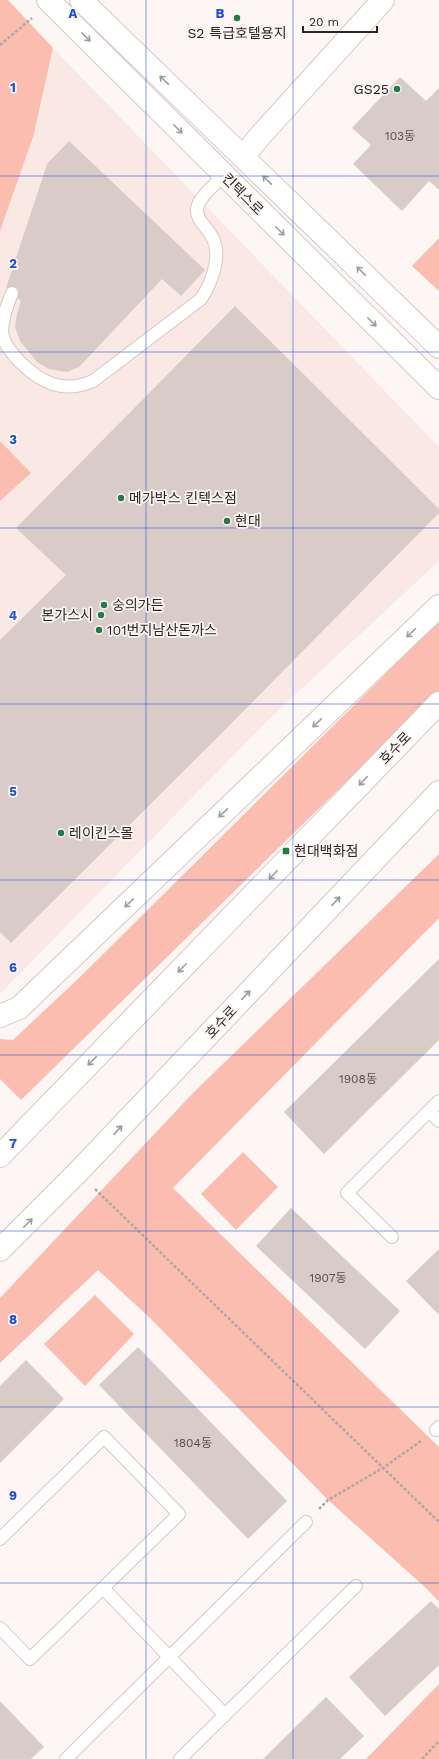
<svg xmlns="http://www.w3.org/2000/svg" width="439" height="1759" font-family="'Work Sans','Noto Sans KR',sans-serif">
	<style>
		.built { fill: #fae8e4 }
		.green { fill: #fabdaf }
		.building { fill: #d8cbc8 }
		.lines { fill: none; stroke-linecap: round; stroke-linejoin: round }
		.lane-casing { stroke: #d5c8c5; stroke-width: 14 }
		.street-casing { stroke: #d5c8c5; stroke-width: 24 }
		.secondary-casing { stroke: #d5c8c5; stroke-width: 24 }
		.primary-casing { stroke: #d5c8c5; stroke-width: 24 }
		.path { stroke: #aea7a5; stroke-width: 2.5; stroke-dasharray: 3 2; stroke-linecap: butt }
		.lane { stroke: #fff; stroke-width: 12 }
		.street { stroke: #fff; stroke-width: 22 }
		.secondary { stroke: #fff; stroke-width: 22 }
		.primary { stroke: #fff; stroke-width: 22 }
		.oneway { stroke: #a09d9d }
		.grid { fill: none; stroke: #1d4ed8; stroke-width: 1; stroke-opacity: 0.55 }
		.poi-dot { fill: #25794b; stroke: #fef6f4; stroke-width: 1.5 }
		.labels { text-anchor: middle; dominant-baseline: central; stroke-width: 3.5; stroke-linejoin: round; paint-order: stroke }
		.number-label { font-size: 12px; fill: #564f4e }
		.poi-label { font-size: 14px; fill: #2b2625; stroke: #fef6f4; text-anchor: start }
		.street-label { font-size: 14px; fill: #2b2625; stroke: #fef6f4 }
		.grid-label { font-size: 13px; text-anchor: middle; font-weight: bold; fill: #1d4ed8; stroke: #fef6f4; stroke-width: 3.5; stroke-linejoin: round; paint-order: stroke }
	</style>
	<rect width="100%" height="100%" fill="#fef6f4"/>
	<polygon class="built" points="53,48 439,447 439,561 268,720 0,994 0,230 36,127"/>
	<g class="green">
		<polygon points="0,0 8,0 53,48 34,134 0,231"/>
		<polygon points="439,238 439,291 412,266"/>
		<polygon points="0,441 31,473 0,501"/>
		<polygon points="439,621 439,691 21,1100 0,1079 0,1039 13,1040 79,978"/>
		<polygon points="439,854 439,918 173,1188 439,1447 439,1602 427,1589 328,1500 151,1319 98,1270 0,1363 0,1298 192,1094"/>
		<polygon points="243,1152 278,1187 236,1230 201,1194"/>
		<polygon points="95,1295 134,1334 85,1386 44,1344"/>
		<polygon points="439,1684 439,1759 366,1759"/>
	</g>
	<g class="building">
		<polygon points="400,77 426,101 439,88 439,190 429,181 402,211 353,164 371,145 352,128"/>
		<polygon points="69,141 205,270 181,296 162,279 79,367 67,372 49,369 37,362 20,341 15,327 17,314 21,301 6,288 47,164"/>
		<polygon points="235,306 439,509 439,513 222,733 11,943 0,932 0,640 66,575 16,528"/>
		<polygon points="439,959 439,1040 324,1154 284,1112"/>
		<polygon points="291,1208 400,1311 365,1349 256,1246"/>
		<polygon points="439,1249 439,1315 406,1281"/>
		<polygon points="138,1347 287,1501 248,1539 99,1385"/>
		<polygon points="26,1360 64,1399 0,1463 0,1386"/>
		<polygon points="431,1601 439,1609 439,1665 385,1716 349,1677"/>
		<polygon points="326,1697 364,1736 340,1759 263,1759"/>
		<polygon points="0,1701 44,1747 31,1759 0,1759"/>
	</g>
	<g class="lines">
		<g class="lane-casing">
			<g id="lane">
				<path d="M12,293c-5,12 -10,25 -10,39 1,11 10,21 17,29 22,22 44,33 74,20l108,-82c11,-17 22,-45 10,-64 -5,-9 -15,-15 -14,-26 2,-13 19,-25 27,-34"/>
				<polyline points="429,1111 439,1121"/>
				<polyline points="392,1237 347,1193 439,1101"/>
				<polyline points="436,1430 439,1427"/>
				<polyline points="0,1539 104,1437 179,1514 30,1659 0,1628"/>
				<polyline points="103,1588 225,1715"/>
				<polyline points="66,1759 306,1522"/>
				<polyline points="180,1759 356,1586"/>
			</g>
		</g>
		<g class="street-casing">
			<g id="street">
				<polyline points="243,157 260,136 383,0"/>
				<polyline points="0,1016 19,1008 439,606"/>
			</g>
		</g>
		<g class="secondary-casing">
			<g id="secondary">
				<polyline points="48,0 439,388"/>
				<polyline points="81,0 439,347"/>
			</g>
		</g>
		<g class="primary-casing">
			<g id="primary">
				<polyline points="0,1156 439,703"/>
				<polyline points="0,1250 78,1172 439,792"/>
			</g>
		</g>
		<g class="path">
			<polyline points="0,45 32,18"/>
			<polyline points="95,1189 439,1522"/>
			<polyline points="319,1509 328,1500 383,1468 421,1441"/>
			<polyline points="422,1759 439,1741"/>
		</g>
		<use href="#lane" class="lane"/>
		<use href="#street" class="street"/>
		<use href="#secondary" class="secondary"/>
		<use href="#primary" class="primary"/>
	</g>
	<defs><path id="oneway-shaft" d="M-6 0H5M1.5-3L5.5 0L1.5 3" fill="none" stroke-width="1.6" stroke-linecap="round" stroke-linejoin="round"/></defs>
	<g class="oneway">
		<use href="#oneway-shaft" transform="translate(86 37) rotate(45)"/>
		<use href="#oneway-shaft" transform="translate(164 80) rotate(-136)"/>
		<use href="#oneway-shaft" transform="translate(178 129) rotate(45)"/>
		<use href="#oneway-shaft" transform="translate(267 180) rotate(-136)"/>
		<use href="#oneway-shaft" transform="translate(280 231) rotate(45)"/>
		<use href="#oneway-shaft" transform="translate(361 271) rotate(-136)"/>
		<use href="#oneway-shaft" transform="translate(372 322) rotate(45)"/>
		<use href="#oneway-shaft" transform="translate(411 633) rotate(136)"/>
		<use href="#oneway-shaft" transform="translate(317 723) rotate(136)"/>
		<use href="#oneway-shaft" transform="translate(363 781) rotate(134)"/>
		<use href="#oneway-shaft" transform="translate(223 813) rotate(136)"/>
		<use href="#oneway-shaft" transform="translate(273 875) rotate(134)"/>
		<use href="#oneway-shaft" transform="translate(336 901) rotate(-47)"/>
		<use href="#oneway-shaft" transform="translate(129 903) rotate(136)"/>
		<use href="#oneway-shaft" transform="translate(182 968) rotate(134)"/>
		<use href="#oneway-shaft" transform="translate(246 995) rotate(-47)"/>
		<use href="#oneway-shaft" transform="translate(92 1061) rotate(134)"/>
		<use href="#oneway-shaft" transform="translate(118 1130) rotate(-47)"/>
		<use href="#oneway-shaft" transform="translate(28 1223) rotate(-45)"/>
	</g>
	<path class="grid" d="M146,0v1759M293,0v1759M0,176h439M0,352h439M0,528h439M0,704h439M0,880h439M0,1055h439M0,1231h439M0,1407h439M0,1583h439"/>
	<g class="poi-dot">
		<circle cx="237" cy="18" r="4"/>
		<circle cx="397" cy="89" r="4"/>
		<circle cx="121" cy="498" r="4"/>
		<circle cx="227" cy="521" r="4"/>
		<circle cx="104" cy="605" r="4"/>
		<circle cx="101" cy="615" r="4"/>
		<circle cx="99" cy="630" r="4"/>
		<circle cx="61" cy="833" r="4"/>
		<rect x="282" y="847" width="8" height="8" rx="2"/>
	</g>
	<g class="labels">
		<g class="number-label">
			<text x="400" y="136">103동</text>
			<text x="358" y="1079">1908동</text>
			<text x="328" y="1278">1907동</text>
			<text x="193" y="1443">1804동</text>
		</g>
		<g class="poi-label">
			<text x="237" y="33" text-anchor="middle">S2 특급호텔용지</text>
			<text x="389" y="89" text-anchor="end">GS25</text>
			<text x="129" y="498">메가박스 킨텍스점</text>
			<text x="235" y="521">현대</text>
			<text x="112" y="605">숭의가든</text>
			<text x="93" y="615" text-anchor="end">본가스시</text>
			<text x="107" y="630">101번지남산돈까스</text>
			<text x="69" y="833">레이킨스몰</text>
			<text x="294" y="851">현대백화점</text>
		</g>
		<g class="street-label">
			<text transform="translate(243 194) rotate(45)">킨텍스로</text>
			<text transform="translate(395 748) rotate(-46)">호수로</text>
			<text transform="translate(221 1022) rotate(-47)">호수로</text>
		</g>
	</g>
	<g class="grid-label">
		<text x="73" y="18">A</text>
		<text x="220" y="18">B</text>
		<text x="13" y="92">1</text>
		<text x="13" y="268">2</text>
		<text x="13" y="444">3</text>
		<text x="13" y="620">4</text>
		<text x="13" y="796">5</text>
		<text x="13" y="972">6</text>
		<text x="13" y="1148">7</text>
		<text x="13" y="1324">8</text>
		<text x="13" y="1500">9</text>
	</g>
	<path d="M303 26v6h74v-6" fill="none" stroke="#2b2625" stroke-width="2"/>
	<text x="309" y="26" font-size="12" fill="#2b2625" stroke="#fef6f4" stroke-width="3" paint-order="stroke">20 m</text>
</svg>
